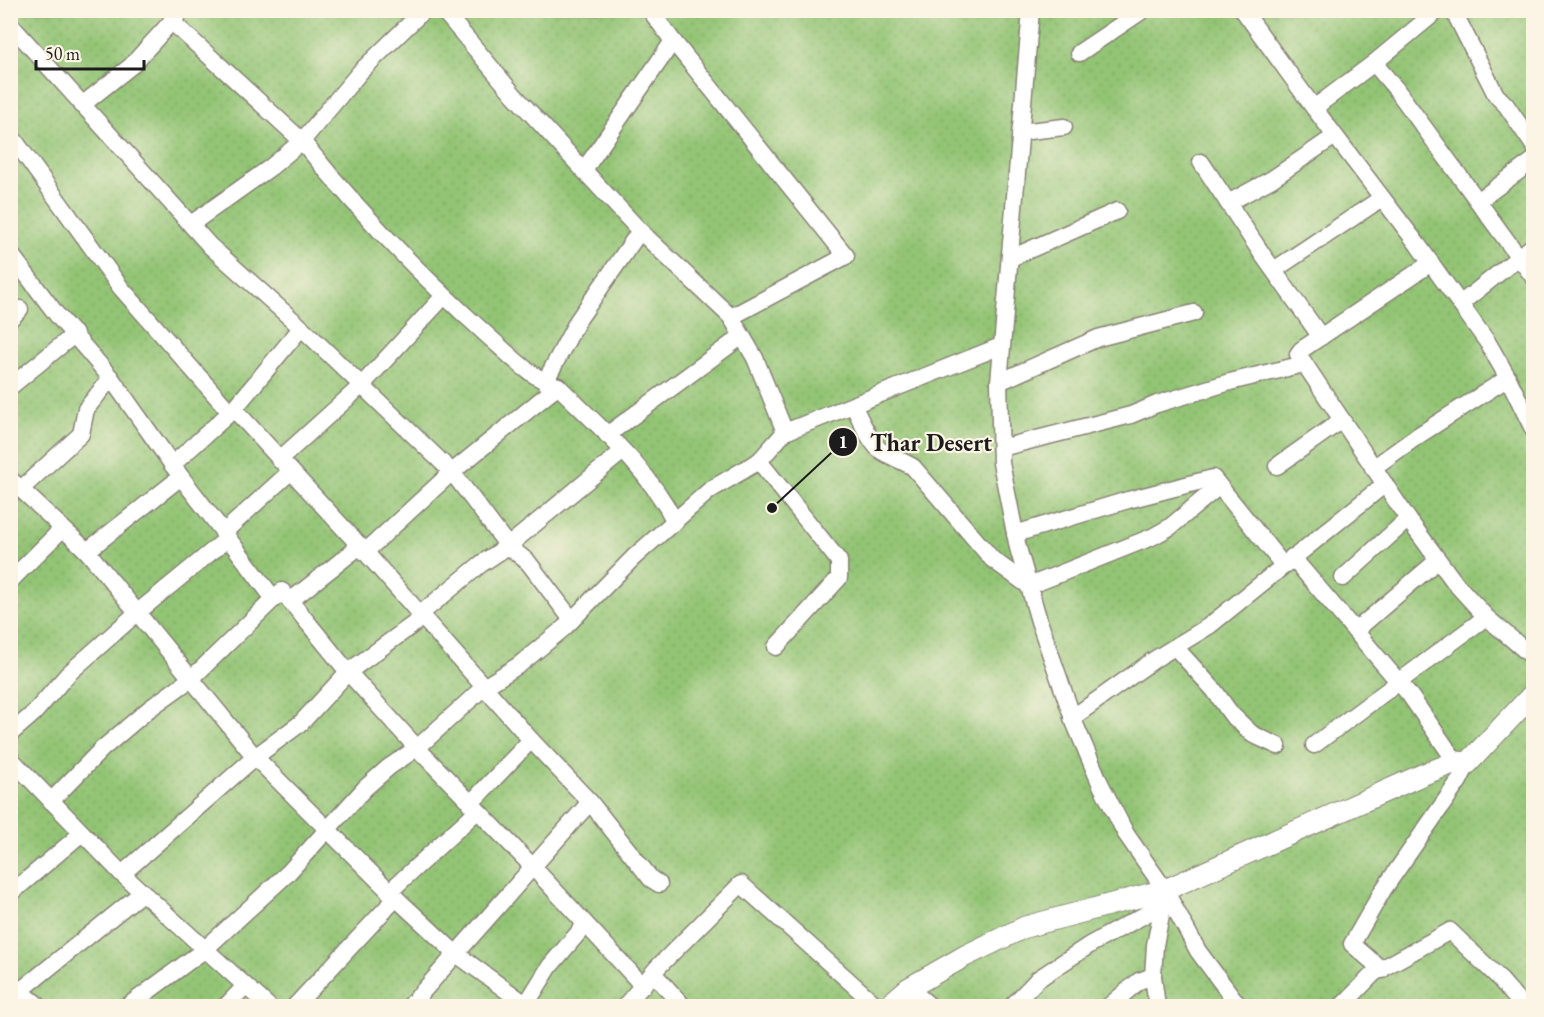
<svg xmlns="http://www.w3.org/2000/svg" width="1544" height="1017" font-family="'EB Garamond',serif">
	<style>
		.grass { fill: url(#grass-dots); stroke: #587048; stroke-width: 1.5 }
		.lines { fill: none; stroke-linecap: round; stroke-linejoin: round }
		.minor-casing { stroke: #888275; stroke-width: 19 }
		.tertiary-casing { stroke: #888275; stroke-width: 23 }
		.minor { stroke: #fff; stroke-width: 16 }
		.tertiary { stroke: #fff; stroke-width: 21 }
		.leader { fill: none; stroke: #1c1c1c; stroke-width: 2 }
		.callout-dot { fill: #1c1c1c; stroke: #fcf5e5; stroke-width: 2 }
		.mark-label { font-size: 18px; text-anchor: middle; font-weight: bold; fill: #fff }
		.callout-label { font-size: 24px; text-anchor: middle; font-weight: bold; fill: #1c1c1c; stroke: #fcf5e5; stroke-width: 4.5; stroke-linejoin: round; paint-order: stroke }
	</style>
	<defs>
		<pattern id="grass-dots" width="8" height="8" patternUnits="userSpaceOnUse" patternTransform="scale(1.5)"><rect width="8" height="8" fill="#93c474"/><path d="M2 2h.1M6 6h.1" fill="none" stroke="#7ea864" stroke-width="1.8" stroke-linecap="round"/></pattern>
	</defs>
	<rect width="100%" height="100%" fill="#fcf5e5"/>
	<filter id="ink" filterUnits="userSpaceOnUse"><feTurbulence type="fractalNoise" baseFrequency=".0167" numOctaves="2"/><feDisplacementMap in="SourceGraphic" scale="12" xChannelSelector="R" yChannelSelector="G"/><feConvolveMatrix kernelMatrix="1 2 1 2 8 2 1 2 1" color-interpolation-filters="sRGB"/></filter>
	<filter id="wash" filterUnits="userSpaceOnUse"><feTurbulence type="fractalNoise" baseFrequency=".008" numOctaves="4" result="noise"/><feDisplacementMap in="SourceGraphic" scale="24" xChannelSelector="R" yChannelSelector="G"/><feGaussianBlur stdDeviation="1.35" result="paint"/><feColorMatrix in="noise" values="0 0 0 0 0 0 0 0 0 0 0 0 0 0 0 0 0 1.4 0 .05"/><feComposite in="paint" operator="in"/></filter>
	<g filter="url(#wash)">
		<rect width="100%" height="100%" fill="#f4e9ce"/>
		<rect class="grass" x="11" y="11" width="1522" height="995"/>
	</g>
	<g filter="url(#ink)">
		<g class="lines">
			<g class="minor-casing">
				<g id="minor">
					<path d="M424,10l-64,62 -58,69c56,70 119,135 186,195 21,18 43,43 70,50 42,42 90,82 117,136"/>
					<polyline points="443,10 514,95 640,231 731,317 755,358 785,432 1001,346"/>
					<polyline points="650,10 673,41"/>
					<polyline points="1031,10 999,382 1001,463 1018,548 1039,621 1075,724 1100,783 1126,834 1165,890 1198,951 1239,1006"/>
					<polyline points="1243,10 1314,108 1418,245 1488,343 1508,378 1534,431"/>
					<polyline points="1453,10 1496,95 1506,105 1534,146"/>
					<polyline points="171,21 302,141 271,167 191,224"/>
					<polyline points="10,24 210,246 305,331 452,472 508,546 528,562 572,620"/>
					<polyline points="1079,53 1143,10"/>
					<polyline points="1374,63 1396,89 1534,278"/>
					<polyline points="82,105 131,66 182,10"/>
					<polyline points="1314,108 1374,63 1438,10"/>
					<polyline points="1020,132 1064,127"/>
					<polyline points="10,134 121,288 230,412"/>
					<polyline points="1201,162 1262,254 1321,337"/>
					<polyline points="584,170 673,41 846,256 731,317"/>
					<polyline points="1478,201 1534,160"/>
					<polyline points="1228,203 1272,179 1335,136"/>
					<polyline points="10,253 57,315 111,378 181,477 228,538 138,612 68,674 34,713 10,734"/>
					<polyline points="1011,258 1117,211"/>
					<polyline points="1431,263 1301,350 1298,354 1408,519 1456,584 1486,617 1534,658"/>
					<polyline points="1274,270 1382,198"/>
					<polyline points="1460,304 1534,245"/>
					<polyline points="10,319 20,309"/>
					<polyline points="545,382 578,320 640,231"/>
					<polyline points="999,382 1098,338 1194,313"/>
					<polyline points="10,387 75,334"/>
					<path d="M853,405c7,13 18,41 30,47 10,6 20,9 30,15l79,92 37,27 123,-49 18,-10 49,-41"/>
					<polyline points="234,409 360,546 531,740 590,802 410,1006"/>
					<polyline points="607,435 742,336"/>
					<polyline points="1001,448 1131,415 1157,404 1230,382 1304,364"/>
					<polyline points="279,460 361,386 444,296"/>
					<polyline points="759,461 839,561 839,578 776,647"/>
					<polyline points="172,465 234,409 301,328"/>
					<polyline points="1277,466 1342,420"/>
					<polyline points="1373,468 1419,435 1508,378"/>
					<polyline points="10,479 87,551 255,757 396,898 455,953 528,1006"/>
					<polyline points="21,489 81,434 86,409 111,378"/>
					<polyline points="223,533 290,472"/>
					<polyline points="1015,534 1128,500 1213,478 1283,565"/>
					<polyline points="228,538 274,599"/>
					<polyline points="87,551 181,477"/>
					<polyline points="365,552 452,472 558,386"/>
					<polyline points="1292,557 1409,694 1456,762"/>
					<polyline points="1343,578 1408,519"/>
					<polyline points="10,581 62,529"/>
					<polyline points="290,601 360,546"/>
					<polyline points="419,615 481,564 508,546 623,451"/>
					<polyline points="1355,631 1438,560"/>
					<polyline points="1175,647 1214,690 1231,714 1252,734 1278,746"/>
					<polyline points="1072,718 1155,659 1209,626 1385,484"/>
					<polyline points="1314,745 1486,617"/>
					<polyline points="10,758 122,874 268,1006"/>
					<polyline points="51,801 102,749 149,709 192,678 282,591 348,672 417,748 532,866 643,986"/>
					<polyline points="590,802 651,879 659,884"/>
					<polyline points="470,804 531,740"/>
					<polyline points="122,874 255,757 301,723 348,672 422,618"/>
					<polyline points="389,892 477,811"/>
					<polyline points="10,894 82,833"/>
					<polyline points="1382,970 1352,944 1383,890 1459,781 1468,763"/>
					<polyline points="653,973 683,1006"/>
					<polyline points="10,983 39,1006"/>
					<polyline points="909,988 930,1006"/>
					<polyline points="10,999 143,892"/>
					<polyline points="128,1006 204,950 288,873 365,788 389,767 417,748 484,687 519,665 564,628 634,557 710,490 759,461 785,432"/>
					<polyline points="226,1006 245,986"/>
					<polyline points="295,1006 396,898"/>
					<polyline points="525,1006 550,966 585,925"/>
					<polyline points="625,1006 657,968 741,884 877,1006"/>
					<polyline points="1012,1006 1038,979 1091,944 1163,905"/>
					<polyline points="1109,1006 1139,981 1153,976"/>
					<polyline points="1157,1006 1153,976 1155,945 1164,900"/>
					<polyline points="1342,1006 1374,973 1450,931 1497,976 1522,1005 1520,1006"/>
				</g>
			</g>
			<g class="tertiary-casing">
				<polyline id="tertiary" points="888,1006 909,988 965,956 1025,927 1165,890 1424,774 1456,762 1468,763 1534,693"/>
			</g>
			<use href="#minor" class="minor"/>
			<use href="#tertiary" class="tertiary"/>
		</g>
	</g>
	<path class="leader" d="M772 508L843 442"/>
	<g class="callout-dot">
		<circle cx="772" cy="508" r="6"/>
		<circle cx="843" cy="442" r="15"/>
	</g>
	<g class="mark-label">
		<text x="843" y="448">1</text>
	</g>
	<g class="callout-label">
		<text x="931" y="451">Thar Desert</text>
	</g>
	<rect width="1544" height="1017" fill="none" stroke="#fcf5e5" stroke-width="36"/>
	<path d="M36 60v9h108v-9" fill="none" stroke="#1c1c1c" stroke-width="3"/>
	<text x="45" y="60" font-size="18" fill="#1c1c1c" stroke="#fcf5e5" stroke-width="4.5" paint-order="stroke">50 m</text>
</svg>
